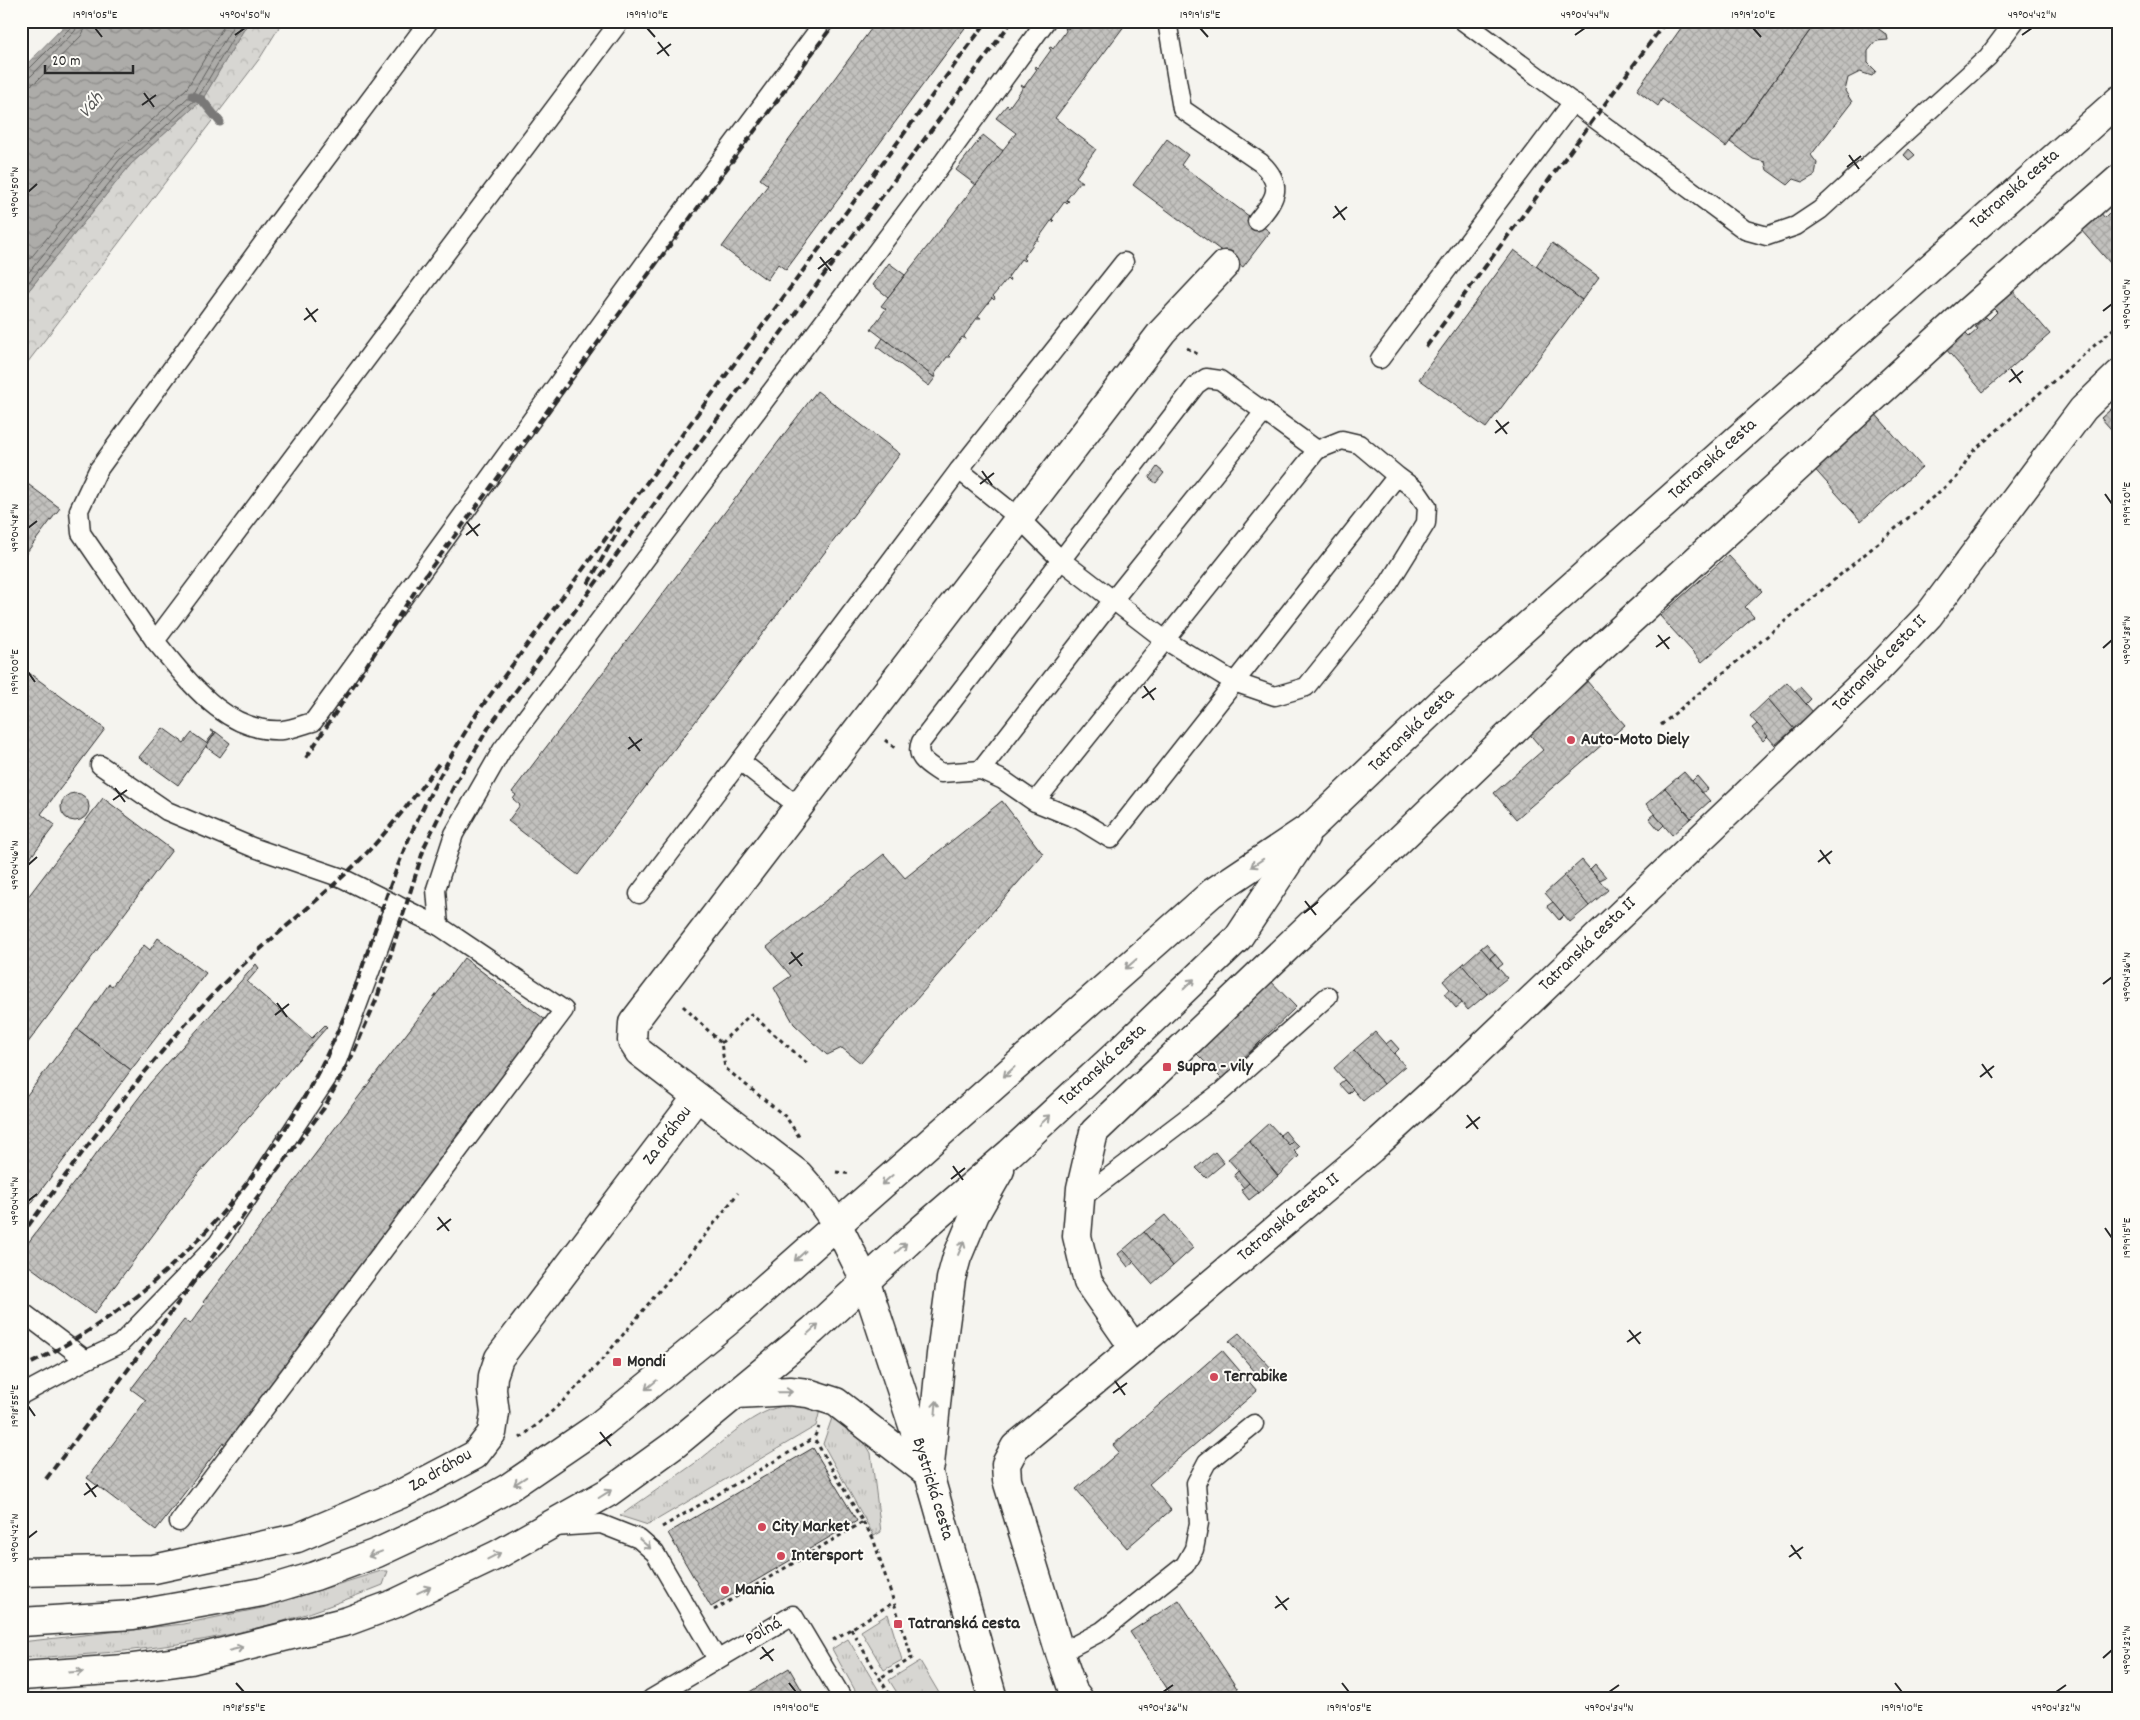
<svg xmlns="http://www.w3.org/2000/svg" width="2140" height="1720" font-family="Dekko,sans-serif">
	<style>
		.grass { fill: url(#grass-tufts); stroke: #81807e }
		.forest { fill: url(#forest-crowns); stroke: #81807e }
		.water { fill: url(#water-waves); stroke: #797877 }
		.lines { fill: none; stroke-linecap: round; stroke-linejoin: round }
		.shore { stroke: #5f5f5d; stroke-width: 1 }
		.stream { stroke: #797877; stroke-width: 9 }
		.building { fill: url(#building-cross-hatch); stroke: #2b2b2b }
		.service-casing { stroke: #2b2b2b; stroke-width: 21 }
		.minor-casing { stroke: #2b2b2b; stroke-width: 31 }
		.primary-casing { stroke: #2b2b2b; stroke-width: 31 }
		.path { stroke: #2b2b2b; stroke-width: 3; stroke-dasharray: 4 4; stroke-linecap: butt }
		.service { stroke: #fdfcf7; stroke-width: 18 }
		.minor { stroke: #fdfcf7; stroke-width: 28 }
		.primary { stroke: #fdfcf7; stroke-width: 28 }
		.rail { stroke: #2b2b2b; stroke-width: 4; stroke-dasharray: 8 4; stroke-linecap: butt }
		.oneway { stroke: #9e9e9b }
		.ticks { fill: none; stroke: #2b2b2b; stroke-width: 2 }
		.poi-dot { fill: #d1495b; stroke: #fdfcf7; stroke-width: 2 }
		.labels { text-anchor: middle; dominant-baseline: central; stroke-width: 4; stroke-linejoin: round; paint-order: stroke }
		.street-label { font-size: 18px; fill: #2b2b2b; stroke: #fdfcf7 }
		.poi-label { font-size: 18px; font-weight: bold; fill: #2b2b2b; stroke: #fdfcf7; text-anchor: start }
		.water-label { font-size: 19px; font-style: italic; fill: #585857; stroke: #fdfcf7 }
		.neatline { fill: none; stroke: #2b2b2b; stroke-width: 2 }
		.ticks-label { font-size: 12px; text-anchor: middle; fill: #2b2b2b }
	</style>
	<defs>
		<pattern id="grass-tufts" width="24" height="20" patternUnits="userSpaceOnUse" patternTransform="scale(1.25)"><rect width="24" height="20" fill="#d7d6d2"/><path d="M3 7l-1-3M5 7V3M7 7l1-3M15 17l-1-3M17 17v-4M19 17l1-3" fill="none" stroke="#b9b8b4"/></pattern>
		<pattern id="forest-crowns" width="20" height="18" patternUnits="userSpaceOnUse" patternTransform="scale(1.25)"><rect width="20" height="18" fill="#d7d6d2"/><path d="M2 6a3 3 0 1 1 6 0M12 15a3 3 0 1 1 6 0" fill="none" stroke="#b9b8b4"/></pattern>
		<pattern id="water-waves" width="16" height="10" patternUnits="userSpaceOnUse" patternTransform="scale(1.25)"><rect width="16" height="10" fill="#adaca9"/><path d="M0 5q4-4 8 0t8 0" fill="none" stroke="#8d8c8a"/></pattern>
		<pattern id="building-cross-hatch" width="8" height="8" patternUnits="userSpaceOnUse" patternTransform="scale(1.25)"><rect width="8" height="8" fill="#c2c1be"/><path d="M0 0l8 8M0 8l8-8" fill="none" stroke="#a7a6a3"/></pattern>
	</defs>
	<rect width="100%" height="100%" fill="#f5f4ef"/>
	<filter id="ink" filterUnits="userSpaceOnUse"><feTurbulence type="fractalNoise" baseFrequency=".02" numOctaves="2"/><feDisplacementMap in="SourceGraphic" scale="10" xChannelSelector="R" yChannelSelector="G"/><feConvolveMatrix kernelMatrix="1 2 1 2 8 2 1 2 1" color-interpolation-filters="sRGB"/></filter>
	<g filter="url(#ink)">
		<g class="grass">
			<path d="M788,1405l15,1 17,4 -4,16 -168,99 -28,-9c26,-19 53,-37 78,-55 28,-21 55,-51 90,-56z"/>
			<polygon points="833,1415 864,1441 871,1453 881,1532 874,1536 823,1444"/>
			<path d="M381,1571h7l-5,14c-38,15 -77,31 -118,41 -80,21 -162,29 -244,32v-16l162,-18 79,-16z"/>
			<polygon points="888,1614 902,1660 884,1670 861,1631"/>
			<polygon points="848,1639 884,1699 860,1699 832,1649"/>
			<polygon points="920,1661 939,1693 940,1699 901,1699 889,1680"/>
		</g>
		<polygon class="forest" points="249,21 283,21 260,58 21,371 21,300 131,164 202,100"/>
		<polygon class="water" points="69,21 249,21 202,100 131,164 21,300 21,70"/>
		<g class="lines">
			<g class="shore">
				<polyline points="21,73 27,71 71,27 72,21"/>
				<polyline points="21,79 31,76 75,31 79,21"/>
				<polyline points="21,87 29,86 37,81 81,36 85,29 86,21"/>
				<polyline points="21,270 117,152 187,88 227,21"/>
				<polyline points="21,282 122,157 193,93 236,21"/>
				<polyline points="21,292 127,161 198,97 243,21"/>
			</g>
			<polyline class="stream" points="192,96 202,100 220,122"/>
		</g>
		<g class="building">
			<polygon points="877,21 970,21 786,270 778,264 767,280 722,247 768,185 760,179"/>
			<polygon points="1074,21 1128,21 1055,118 1096,149 1076,177 1083,182 1080,182 1066,200 1069,201 1067,203 1065,201 1052,219 1054,221 1053,222 1051,221 1038,239 1039,240 1036,240 1023,258 1025,260 1024,261 1021,259 1008,277 1010,279 1009,281 1007,279 993,296 995,298 994,300 992,298 978,316 981,318 977,318 964,336 965,339 962,337 949,355 951,357 947,357 934,375 936,376 935,378 871,329 886,309 881,306 888,297 1016,133 996,118 1007,105 1009,107 1022,89 1021,85 1024,87 1037,69 1035,68 1036,66 1038,68 1051,50 1049,48 1051,47 1053,49 1066,31 1065,27 1068,29"/>
			<polygon points="1686,21 1817,21 1726,147 1662,99 1658,106 1637,90"/>
			<polygon points="1817,21 1868,21 1887,35 1888,40 1876,41 1868,51 1868,63 1876,71 1872,76 1860,72 1848,78 1845,91 1852,102 1811,155 1817,163 1815,175 1803,182 1794,179 1788,185 1767,170 1765,162 1753,159 1730,142"/>
			<polygon points="983,135 1003,151 976,185 956,170"/>
			<polygon points="1167,139 1188,155 1181,165 1270,232 1243,267 1133,185"/>
			<polygon points="1909,149 1915,155 1909,160 1904,155"/>
			<polygon points="2119,200 2119,273 2080,229 2100,212 2105,218 2113,210 2111,207"/>
			<polygon points="1552,243 1599,277 1582,300 1536,266"/>
			<polygon points="1514,250 1582,300 1486,428 1419,379"/>
			<polygon points="889,263 905,275 888,297 873,285"/>
			<polygon points="2012,290 2050,334 1983,392 1945,348 1964,332 1969,337 1978,329 1975,327 1986,317 1989,320 1997,312 1992,307"/>
			<polygon points="883,338 935,378 929,386 877,347"/>
			<polygon points="817,391 900,454 578,875 508,821 520,805 513,799 516,795 512,792"/>
			<polygon points="2119,402 2119,438 2101,418"/>
			<polygon points="1873,411 1922,467 1861,521 1811,465"/>
			<polygon points="1157,467 1164,473 1156,483 1149,478"/>
			<polygon points="21,479 60,508 21,560"/>
			<polygon points="1728,555 1762,591 1745,607 1754,617 1702,662 1660,616"/>
			<polygon points="21,667 105,729 41,814 55,825 21,870"/>
			<polygon points="1586,680 1625,725 1516,819 1494,793 1543,750 1527,731"/>
			<polygon points="1787,682 1813,712 1794,729 1768,699"/>
			<polygon points="1800,687 1811,699 1806,704 1795,691"/>
			<polygon points="1768,699 1794,729 1775,745 1750,716"/>
			<polygon points="1757,724 1768,736 1763,741 1752,728"/>
			<polygon points="163,728 184,743 192,733 206,743 214,733 210,730 216,732 178,785 139,757"/>
			<polygon points="216,732 230,743 220,757 206,747"/>
			<polygon points="1684,772 1710,801 1691,818 1665,788"/>
			<polygon points="1697,776 1708,789 1702,793 1692,781"/>
			<polygon points="1665,788 1691,818 1672,835 1646,804"/>
			<circle cx="75" cy="807" r="14"/>
			<polygon points="103,798 172,850 21,1052 21,906"/>
			<polygon points="1002,801 1043,854 861,1063 842,1048 827,1055 794,1024 774,988 791,976 767,947 884,854 905,878"/>
			<polygon points="1654,814 1664,825 1659,830 1649,818"/>
			<polygon points="1582,860 1608,890 1589,906 1564,876"/>
			<polygon points="1595,864 1606,877 1600,880 1590,869"/>
			<polygon points="1564,876 1589,906 1570,922 1545,893"/>
			<polygon points="1553,902 1564,915 1559,920 1547,906"/>
			<polygon points="158,938 206,973 131,1070 77,1029 109,984 112,986 144,945 150,950"/>
			<polygon points="1486,944 1495,954 1490,958 1481,948"/>
			<polygon points="1481,948 1507,978 1487,994 1462,965"/>
			<polygon points="1495,954 1503,964 1498,968 1490,958"/>
			<polygon points="464,958 547,1021 491,1095 488,1094 475,1111 478,1114 476,1115 473,1113 460,1131 463,1133 462,1135 459,1132 445,1150 447,1152 227,1446 223,1443 156,1530 87,1478 146,1400 131,1389 184,1320 190,1324 205,1304 203,1302"/>
			<polygon points="256,964 259,968 247,982 312,1038 325,1025 327,1027 199,1173 94,1314 21,1260 21,1252 150,1083"/>
			<polygon points="1462,965 1487,994 1468,1010 1443,981"/>
			<polygon points="1263,973 1296,1007 1222,1079 1196,1053"/>
			<polygon points="1450,989 1462,1003 1456,1008 1444,994"/>
			<polygon points="77,1029 131,1070 21,1217 21,1103"/>
			<polygon points="1375,1032 1405,1066 1384,1084 1354,1050"/>
			<polygon points="1391,1040 1399,1049 1394,1054 1386,1044"/>
			<polygon points="1354,1050 1384,1084 1363,1101 1334,1068"/>
			<polygon points="1344,1080 1353,1089 1348,1094 1339,1084"/>
			<polygon points="1269,1123 1289,1145 1293,1141 1299,1147 1294,1151 1299,1156 1278,1176 1249,1141"/>
			<polygon points="1285,1131 1293,1141 1289,1145 1280,1135"/>
			<polygon points="1249,1141 1278,1176 1258,1193 1228,1159"/>
			<polygon points="1215,1152 1224,1163 1206,1178 1196,1168"/>
			<polygon points="1238,1171 1249,1183 1244,1188 1234,1175"/>
			<polygon points="1249,1183 1258,1193 1249,1200 1241,1190"/>
			<polygon points="1165,1215 1193,1248 1173,1266 1144,1232"/>
			<polygon points="1144,1232 1173,1266 1152,1284 1123,1250"/>
			<polygon points="1123,1250 1134,1262 1128,1267 1118,1254"/>
			<polygon points="1239,1333 1272,1369 1261,1379 1229,1341"/>
			<polygon points="1222,1350 1257,1391 1149,1484 1171,1510 1127,1548 1076,1489 1119,1452 1113,1445"/>
			<polygon points="813,1448 857,1521 711,1607 668,1533"/>
			<polygon points="1179,1600 1244,1699 1174,1699 1130,1632"/>
			<polygon points="789,1668 807,1699 738,1699"/>
		</g>
		<g class="lines">
			<g class="service-casing">
				<g id="service">
					<path d="M620,21l-465,620c33,39 70,93 128,89 10,-1 21,-6 30,-8l356,-492 156,-209"/>
					<path d="M1167,21l15,88 79,54c24,23 14,37 -4,58"/>
					<polyline points="1463,21 1745,230 1767,236 1796,226 1820,210 1988,57 2015,21"/>
					<polyline points="1380,359 1573,102"/>
					<polyline points="959,470 1019,518 1061,560 1165,640 1317,450"/>
					<polyline points="155,641 81,533 79,510 98,470 274,228 429,21"/>
					<polyline points="740,761 959,470 1124,262"/>
					<polyline points="100,765 167,811 252,847 342,878 439,926"/>
					<polyline points="981,770 1113,600 1265,411"/>
					<path d="M1035,802l45,18 31,19 286,-363 -38,-32 -17,-4 -25,10 -97,-70 -14,-2 -10,7 -275,357c-7,16 8,23 20,31l40,-3 22,10 32,22 130,-162 69,42 41,14 31,-9 81,-101 39,-63 1,-17 -11,-16 -19,-14"/>
					<polyline points="639,894 740,761 798,806"/>
					<polyline points="1080,1199 1221,1092 1328,996"/>
					<polyline points="21,1311 86,1360 120,1344 218,1243 335,1066 395,904"/>
					<polyline points="21,1395 86,1360"/>
					<polyline points="179,1522 564,1010 439,926 436,889 454,834 502,750 925,187 1046,21"/>
					<polyline points="554,1527 601,1524 639,1539 655,1553 717,1659"/>
					<polyline points="1060,1653 1102,1631 1185,1565 1194,1549 1199,1523 1196,1483 1207,1462 1254,1424"/>
					<polyline points="651,1699 793,1615 843,1699"/>
				</g>
			</g>
			<g class="minor-casing">
				<g id="minor">
					<polyline points="837,1224 817,1196 798,1174 639,1052 632,1041 633,1023 1162,332 1225,265"/>
					<polyline points="1134,1348 1088,1282 1077,1236 1081,1188 1094,1132 1596,652 1964,315 2119,179"/>
					<polyline points="21,1572 154,1569 297,1538 403,1493 475,1455 492,1433 495,1413 492,1390 493,1376 499,1358 697,1097"/>
					<polyline points="1079,1699 1073,1691 1060,1653 1007,1480 1006,1464 1015,1447 1179,1311 1371,1149 1463,1065 1874,673 1929,615 2083,409 2119,374"/>
				</g>
			</g>
			<g class="primary-casing">
				<g id="primary">
					<polyline points="837,1224 865,1280 929,1474 993,1699"/>
					<polyline points="736,1394 790,1391 808,1393 836,1402 929,1474"/>
					<polyline points="930,1465 941,1354 951,1279 957,1257 975,1214 1000,1170"/>
					<polyline points="21,1622 133,1615 262,1592 315,1576 377,1553 467,1511 508,1488 596,1428 727,1322 1212,893 1312,826 1445,699 2119,100"/>
					<polyline points="21,1676 125,1669 191,1660 348,1621 394,1604 497,1555 609,1492 674,1445 813,1330 922,1229 1010,1153 1122,1049 1238,938 1305,837"/>
				</g>
			</g>
			<g class="path">
				<polyline points="1187,348 1199,355"/>
				<polyline points="1661,725 1957,477 1971,453 2119,324"/>
				<polyline points="885,740 896,749"/>
				<polyline points="683,1006 721,1043 725,1068 786,1117 800,1138"/>
				<polyline points="721,1043 751,1014 808,1064"/>
				<polyline points="836,1172 851,1174"/>
				<path d="M520,1438c52,-39 93,-91 134,-141 29,-34 57,-69 84,-104"/>
				<polyline points="863,1522 873,1538 912,1658 880,1678"/>
				<polyline points="662,1527 814,1438"/>
				<polyline points="714,1610 863,1522 814,1438 819,1427"/>
				<polyline points="851,1629 892,1699"/>
				<polyline points="833,1640 894,1602"/>
			</g>
			<use href="#service" class="service"/>
			<use href="#minor" class="minor"/>
			<use href="#primary" class="primary"/>
			<g class="rail">
				<polyline points="1426,347 1666,21"/>
				<polyline points="588,584 620,527"/>
				<polyline points="306,758 425,576 836,21"/>
				<path d="M28,1226c60,-81 119,-163 189,-236 38,-39 82,-73 123,-111 38,-34 70,-76 100,-117"/>
				<path d="M21,1368c146,-67 264,-207 324,-354 20,-50 34,-101 54,-151 20,-53 48,-102 78,-150l510,-692"/>
				<polyline points="46,1479 324,1108 353,1054 377,998 425,845 456,782 489,727 1012,21"/>
			</g>
		</g>
		<defs><path id="oneway-shaft" d="M-6 0H5M1.5-3L5.5 0L1.5 3" fill="none" stroke-width="1.6" stroke-linecap="round" stroke-linejoin="round" transform="scale(1.25)"/></defs>
		<g class="oneway">
			<use href="#oneway-shaft" transform="translate(1257 863) rotate(146)"/>
			<use href="#oneway-shaft" transform="translate(1131 964) rotate(139)"/>
			<use href="#oneway-shaft" transform="translate(1189 984) rotate(-44)"/>
			<use href="#oneway-shaft" transform="translate(1009 1072) rotate(138)"/>
			<use href="#oneway-shaft" transform="translate(1045 1120) rotate(-43)"/>
			<use href="#oneway-shaft" transform="translate(887 1180) rotate(139)"/>
			<use href="#oneway-shaft" transform="translate(901 1248) rotate(-42)"/>
			<use href="#oneway-shaft" transform="translate(961 1248) rotate(-67)"/>
			<use href="#oneway-shaft" transform="translate(800 1256) rotate(138)"/>
			<use href="#oneway-shaft" transform="translate(813 1329) rotate(-42)"/>
			<use href="#oneway-shaft" transform="translate(651 1385) rotate(141)"/>
			<use href="#oneway-shaft" transform="translate(785 1392) rotate(-1)"/>
			<use href="#oneway-shaft" transform="translate(936 1408) rotate(-85)"/>
			<use href="#oneway-shaft" transform="translate(520 1481) rotate(147)"/>
			<use href="#oneway-shaft" transform="translate(605 1494) rotate(-32)"/>
			<use href="#oneway-shaft" transform="translate(645 1544) rotate(41)"/>
			<use href="#oneway-shaft" transform="translate(375 1554) rotate(159)"/>
			<use href="#oneway-shaft" transform="translate(494 1556) rotate(-27)"/>
			<use href="#oneway-shaft" transform="translate(424 1590) rotate(-25)"/>
			<use href="#oneway-shaft" transform="translate(236 1649) rotate(-13)"/>
			<use href="#oneway-shaft" transform="translate(76 1672) rotate(-4)"/>
		</g>
	</g>
	<path class="ticks" d="M95,28l7,9M647,28l8,9M1200,28l8,9M1753,28l8,9M235,35l10,-7M1575,35l10,-7M2022,35l10,-7M658,42l11,14M657,54l14,-10M144,93l10,14M142,105l14,-10M1849,155l10,14M1847,167l14,-11M28,192l9,-8M1335,206l10,14M1333,218l14,-11M820,257l11,14M818,269l14,-11M306,308l10,14M2103,311l9,-7M304,320l14,-11M2011,369l10,14M2009,382l14,-11M1496,420l11,14M1495,433l14,-11M982,471l10,14M980,484l14,-11M2105,494l7,10M467,522l11,14M28,528l9,-7M466,535l14,-11M1658,635l11,14M1656,647l14,-10M2103,648l9,-8M28,672l7,10M1144,686l10,14M1142,698l14,-10M629,737l11,14M628,749l14,-10M115,788l10,14M113,800l14,-10M1820,850l10,14M1818,862l14,-11M28,865l9,-8M1305,901l11,14M1304,913l14,-11M791,952l11,14M789,964l14,-11M2103,984l9,-7M277,1003l10,14M275,1015l14,-11M1982,1064l10,14M1980,1077l14,-11M1467,1115l11,14M1466,1128l14,-11M953,1166l10,14M951,1179l14,-11M28,1201l9,-7M438,1217l11,14M2105,1228l7,10M437,1230l14,-11M1629,1330l11,14M1627,1342l14,-10M1115,1381l10,14M1113,1393l14,-10M28,1406l7,10M600,1432l11,14M599,1444l13,-10M86,1483l10,14M84,1495l14,-10M28,1538l9,-7M1791,1545l10,14M1789,1557l14,-10M1276,1596l11,14M1275,1608l14,-10M762,1647l11,14M2103,1658l9,-8M760,1659l14,-10M236,1683l8,9M789,1683l7,9M1342,1683l7,9M1895,1683l7,9M1163,1692l10,-7M1609,1692l10,-7M2056,1692l10,-7"/>
	<g class="poi-dot">
		<circle cx="1571" cy="740" r="5"/>
		<rect x="1162" y="1062" width="10" height="10" rx="2.5"/>
		<rect x="612" y="1357" width="10" height="10" rx="2.5"/>
		<circle cx="1214" cy="1377" r="5"/>
		<circle cx="762" cy="1527" r="5"/>
		<circle cx="781" cy="1556" r="5"/>
		<circle cx="725" cy="1590" r="5"/>
		<rect x="893" y="1619" width="10" height="10" rx="2.5"/>
	</g>
	<g class="labels">
		<g class="street-label">
			<text transform="translate(2015 190) rotate(-41)">Tatranská cesta</text>
			<text transform="translate(1713 460) rotate(-42)">Tatranská cesta</text>
			<text transform="translate(1880 664) rotate(-46)">Tatranská cesta II</text>
			<text transform="translate(1412 731) rotate(-44)">Tatranská cesta</text>
			<text transform="translate(1588 945) rotate(-44)">Tatranská cesta II</text>
			<text transform="translate(1103 1066) rotate(-43)">Tatranská cesta</text>
			<text transform="translate(668 1136) rotate(-53)">Za dráhou</text>
			<text transform="translate(1289 1218) rotate(-40)">Tatranská cesta II</text>
			<text transform="translate(441 1471) rotate(-30)">Za dráhou</text>
			<text transform="translate(932 1489) rotate(73)">Bystrická cesta</text>
			<text transform="translate(764 1632) rotate(-30)">Poľná</text>
		</g>
		<g class="poi-label">
			<text x="1581" y="740">Auto-Moto Diely</text>
			<text x="1177" y="1067">Supra - vily</text>
			<text x="627" y="1362">Mondi</text>
			<text x="1224" y="1377">Terrabike</text>
			<text x="772" y="1527">City Market</text>
			<text x="791" y="1556">Intersport</text>
			<text x="735" y="1590">Mania</text>
			<text x="908" y="1624">Tatranská cesta</text>
		</g>
		<g class="water-label">
			<text transform="translate(92 106) rotate(-50)">Váh</text>
		</g>
	</g>
	<rect width="2140" height="1720" fill="none" stroke="#fdfcf7" stroke-width="55"/>
	<path d="M45 65v8h88v-8" fill="none" stroke="#2b2b2b" stroke-width="2.5"/>
	<text x="52" y="65" font-size="15" fill="#2b2b2b" stroke="#fdfcf7" stroke-width="4" paint-order="stroke">20 m</text>
	<rect x="28" y="28" width="2084" height="1664" class="neatline"/>
	<g class="ticks-label">
		<text x="95" y="18">19°19'05"E</text>
		<text x="245" y="18">49°04'50"N</text>
		<text x="647" y="18">19°19'10"E</text>
		<text x="1200" y="18">19°19'15"E</text>
		<text x="1585" y="18">49°04'44"N</text>
		<text x="1753" y="18">19°19'20"E</text>
		<text x="2032" y="18">49°04'42"N</text>
		<text transform="translate(14 192) rotate(-90)" y="4">49°04'50"N</text>
		<text transform="translate(2126 304) rotate(-90)" y="4">49°04'40"N</text>
		<text transform="translate(2126 504) rotate(-90)" y="4">19°19'20"E</text>
		<text transform="translate(14 528) rotate(-90)" y="4">49°04'48"N</text>
		<text transform="translate(2126 640) rotate(-90)" y="4">49°04'38"N</text>
		<text transform="translate(14 672) rotate(-90)" y="4">19°19'00"E</text>
		<text transform="translate(14 865) rotate(-90)" y="4">49°04'46"N</text>
		<text transform="translate(2126 977) rotate(-90)" y="4">49°04'36"N</text>
		<text transform="translate(14 1201) rotate(-90)" y="4">49°04'44"N</text>
		<text transform="translate(2126 1238) rotate(-90)" y="4">19°19'15"E</text>
		<text transform="translate(14 1406) rotate(-90)" y="4">19°18'55"E</text>
		<text transform="translate(14 1538) rotate(-90)" y="4">49°04'42"N</text>
		<text transform="translate(2126 1650) rotate(-90)" y="4">49°04'32"N</text>
		<text x="244" y="1711">19°18'55"E</text>
		<text x="796" y="1711">19°19'00"E</text>
		<text x="1163" y="1711">49°04'36"N</text>
		<text x="1349" y="1711">19°19'05"E</text>
		<text x="1609" y="1711">49°04'34"N</text>
		<text x="1902" y="1711">19°19'10"E</text>
		<text x="2056" y="1711">49°04'32"N</text>
	</g>
</svg>
